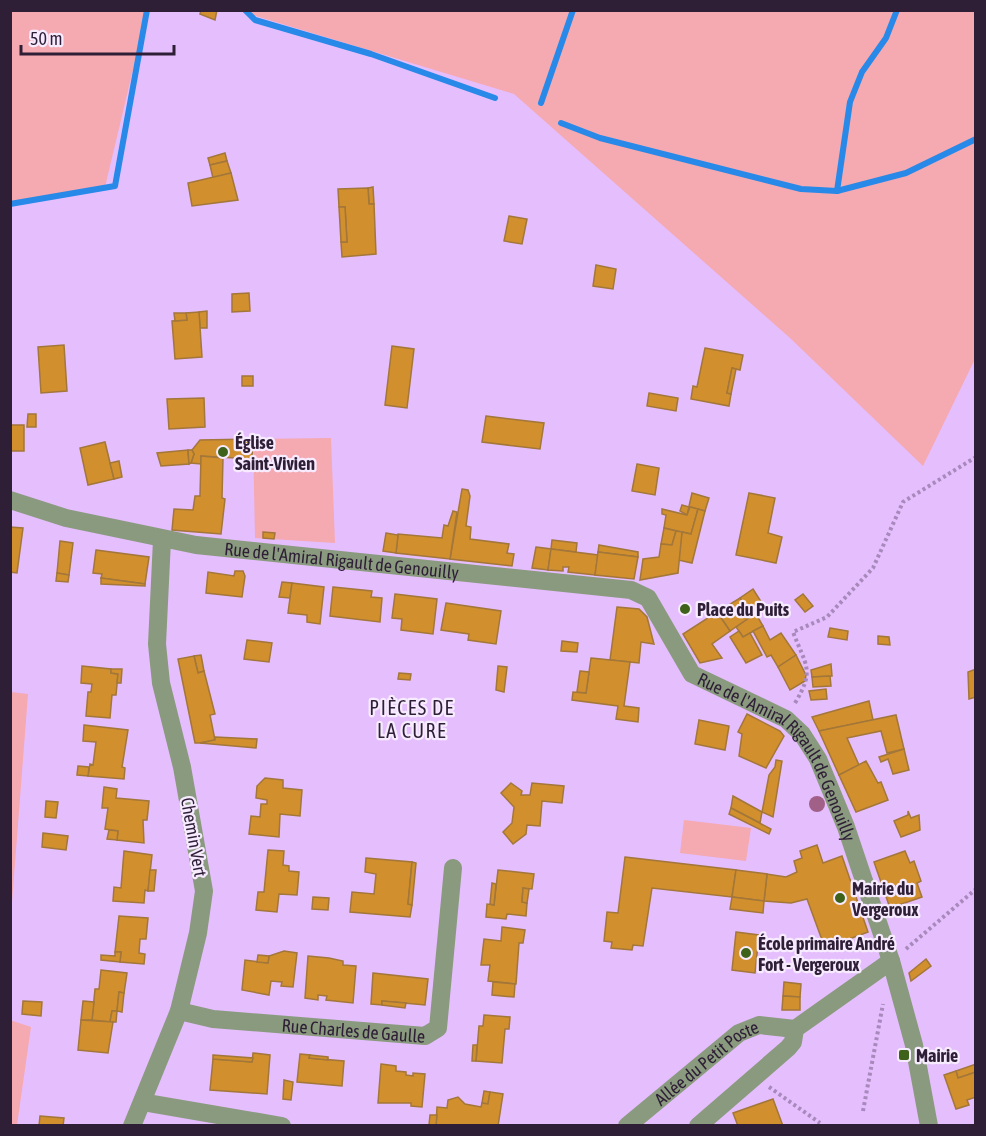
<svg xmlns="http://www.w3.org/2000/svg" width="986" height="1136" font-family="'Asap Condensed',sans-serif">
	<style>
		.green { fill: #f5a9b1 }
		.lines { fill: none; stroke-linecap: round; stroke-linejoin: round }
		.stream { stroke: #2889e8; stroke-width: 6 }
		.building { fill: #d1902d; stroke: #a3763a; stroke-width: 1.5 }
		.path { stroke: #a889bb; stroke-width: 4; stroke-dasharray: 3 3; stroke-linecap: butt }
		.minor { stroke: #8a9a7f; stroke-width: 18 }
		.tree { fill: #a16088 }
		.poi-dot { fill: #3e621a; stroke: #f7ebff; stroke-width: 2 }
		.labels { text-anchor: middle; dominant-baseline: central; stroke-width: 4.5; stroke-linejoin: round; paint-order: stroke }
		.poi-label { font-size: 18px; font-weight: bold; fill: #2e1e36; stroke: #f7ebff; text-anchor: start }
		.street-label { font-size: 18px; fill: #2e1e36; stroke: #f7ebff }
		.neighbourhood-label { font-size: 20px; letter-spacing: 1.5px; fill: #2e1e36; stroke: #f7ebff }
	</style>
	<rect width="100%" height="100%" fill="#e5befd"/>
	<g class="green">
		<polygon points="11,10 147,11 105,187 11,202"/>
		<polygon points="239,11 975,11 975,359 923,466 790,338 514,94"/>
		<polygon points="331,438 335,543 255,538 253,439"/>
		<polygon points="11,692 28,694 11,915 10,692"/>
		<polygon points="684,820 751,828 746,861 680,853"/>
		<polygon points="10,1020 31,1027 17,1125 11,1125"/>
	</g>
	<g class="lines">
		<g class="stream">
			<polyline points="245,10 255,20 371,54 495,98"/>
			<polyline points="541,103 573,10"/>
			<polyline points="561,123 600,138 801,189 837,191 906,173 976,139"/>
			<polyline points="837,191 850,102 862,72 886,38 897,10"/>
			<polyline points="10,204 115,186 147,10"/>
		</g>
	</g>
	<g class="building">
		<polygon points="201,10 217,10 215,20 200,14"/>
		<polygon points="225,153 227,161 210,165 208,158"/>
		<polygon points="227,161 231,173 213,178 210,165"/>
		<polygon points="231,173 238,200 192,206 188,183"/>
		<polygon points="373,187 374,204 369,204 368,188"/>
		<polygon points="368,188 369,204 374,204 376,254 342,257 341,242 347,242 345,207 339,207 338,189"/>
		<polygon points="339,207 345,207 347,242 341,242"/>
		<polygon points="509,216 527,219 522,244 504,241"/>
		<polygon points="596,265 616,269 613,289 593,286"/>
		<polygon points="249,293 250,311 232,312 232,294"/>
		<polygon points="207,311 207,328 200,328 199,312"/>
		<polygon points="199,312 202,357 175,359 172,321 187,320 186,313"/>
		<polygon points="174,313 186,313 187,320 175,321"/>
		<polygon points="64,345 67,391 41,393 38,347"/>
		<polygon points="392,346 414,349 407,408 385,405"/>
		<polygon points="705,348 743,355 740,370 732,368 727,393 731,394 729,406 691,399 693,386 697,387"/>
		<polygon points="732,368 736,369 731,394 727,393"/>
		<rect x="242" y="376" width="11" height="10"/>
		<polygon points="649,393 678,398 676,411 647,406"/>
		<polygon points="204,398 205,427 169,429 167,399"/>
		<polygon points="28,414 36,414 36,427 27,427"/>
		<polygon points="486,416 544,423 540,449 482,442"/>
		<rect x="10" y="425" width="14" height="26"/>
		<polygon points="253,439 252,459 201,456 201,464 191,463 194,454 192,450 200,440"/>
		<polygon points="105,442 114,479 88,485 80,448"/>
		<polygon points="188,450 189,464 161,466 157,453"/>
		<polygon points="188,450 192,450 194,454 191,463 189,464"/>
		<polygon points="201,456 223,458 222,498 225,499 221,534 172,530 174,509 193,510 195,496 200,496"/>
		<polygon points="119,461 122,477 114,479 110,463"/>
		<polygon points="637,464 659,468 655,495 632,491"/>
		<polygon points="462,489 468,490 470,496 466,526 471,527 470,539 509,544 507,553 514,554 512,566 450,559"/>
		<polygon points="692,493 709,498 705,511 690,507 687,515"/>
		<polygon points="749,493 775,498 768,533 782,537 776,563 736,555"/>
		<polygon points="682,505 689,507 687,515 680,511"/>
		<polygon points="690,507 698,509 691,534 664,528 666,515 662,514 662,509 687,515"/>
		<polygon points="698,509 705,511 692,563 678,560 682,532 691,534"/>
		<polygon points="453,511 457,512 450,559 396,553 398,534 442,538 444,525 448,526"/>
		<polygon points="10,527 23,528 17,573 10,572"/>
		<polygon points="664,528 676,531 672,545 661,544"/>
		<polygon points="676,531 682,532 678,573 640,580 643,559 659,557 661,544 672,545"/>
		<polygon points="263,532 275,533 274,539 263,538"/>
		<polygon points="386,533 398,535 396,553 383,551"/>
		<polygon points="552,540 577,543 576,552 551,549"/>
		<polygon points="60,541 73,543 69,575 57,573"/>
		<polygon points="599,545 638,552 638,557 598,552"/>
		<polygon points="536,547 551,549 548,570 532,568"/>
		<polygon points="551,549 598,555 595,575 568,572 569,567 563,567 563,571 548,570"/>
		<polygon points="96,550 149,557 145,584 101,578 102,574 93,573"/>
		<polygon points="598,552 638,557 634,579 595,575"/>
		<polygon points="235,571 243,571 245,576 242,597 206,593 208,572 234,576"/>
		<polygon points="57,573 69,575 68,582 56,581"/>
		<polygon points="101,578 145,584 145,586 101,584"/>
		<polygon points="282,582 292,583 290,598 279,597"/>
		<polygon points="292,583 324,587 320,624 307,622 307,615 288,613"/>
		<polygon points="333,587 372,591 371,597 382,598 380,622 330,616"/>
		<polygon points="753,589 765,608 756,614 763,626 743,637 736,627 750,617 740,598"/>
		<polygon points="395,594 437,599 433,634 401,630 402,619 392,618"/>
		<polygon points="803,594 813,606 805,612 795,600"/>
		<polygon points="740,598 750,617 730,631 717,612"/>
		<polygon points="446,603 501,611 496,644 468,640 469,634 441,630"/>
		<polygon points="617,607 639,609 647,617 654,644 641,642 639,663 610,660"/>
		<polygon points="717,612 730,631 712,644 722,658 700,663 683,634"/>
		<polygon points="763,626 770,640 781,633 796,655 778,667 771,655 767,657 753,631"/>
		<polygon points="830,628 848,631 847,640 828,637"/>
		<polygon points="739,631 743,637 750,633 762,655 746,663 730,637"/>
		<polygon points="878,636 889,637 890,645 878,644"/>
		<polygon points="247,640 272,643 269,662 244,659"/>
		<polygon points="562,641 578,643 577,652 561,651"/>
		<polygon points="201,655 204,671 198,673 194,656"/>
		<polygon points="796,655 806,675 805,681 790,690 778,667"/>
		<polygon points="194,656 198,673 204,671 215,714 210,715 215,740 200,743 195,743 178,659"/>
		<polygon points="591,658 630,662 624,706 639,708 638,722 616,719 618,706 572,700 573,692 586,693"/>
		<polygon points="831,664 832,676 812,677 811,670"/>
		<polygon points="82,666 111,669 111,673 118,674 116,695 112,695 110,718 86,716 88,692 91,692 92,684 81,683"/>
		<polygon points="498,666 507,667 504,692 496,690"/>
		<polygon points="111,669 122,669 121,683 117,683 118,674 111,673"/>
		<polygon points="976,669 976,697 969,699 968,672"/>
		<polygon points="580,671 589,672 586,693 577,692"/>
		<polygon points="399,673 411,674 410,680 398,679"/>
		<polygon points="830,676 831,686 813,687 812,677"/>
		<polygon points="826,689 827,699 811,700 809,691"/>
		<polygon points="869,701 873,720 819,731 812,717"/>
		<polygon points="747,714 780,731 784,736 766,768 739,756 742,734 738,732"/>
		<polygon points="896,715 904,749 887,753 881,731 847,738 859,765 839,775 819,731"/>
		<polygon points="699,720 729,726 725,750 695,744"/>
		<polygon points="84,725 128,730 122,767 125,768 124,779 88,776 90,764 93,765 96,742 83,741"/>
		<polygon points="215,737 257,739 256,748 200,743 215,740"/>
		<polygon points="904,749 909,770 893,774 888,759 881,762 879,757"/>
		<polygon points="776,760 782,761 773,817 762,812 769,775 775,767"/>
		<polygon points="866,761 878,783 881,782 888,800 856,812 839,775"/>
		<polygon points="78,766 89,767 88,776 77,775"/>
		<polygon points="265,778 283,780 283,788 302,790 300,816 280,814 279,837 249,834 251,816 260,817 261,804 267,804 267,800 256,798 257,786"/>
		<polygon points="511,783 522,791 521,795 530,795 532,783 564,786 562,803 542,801 540,826 527,825 526,834 513,844 503,832 512,823 514,807 501,793"/>
		<polygon points="104,787 117,789 116,798 149,801 147,820 143,820 144,843 117,840 118,831 105,829 108,808 102,808"/>
		<polygon points="733,796 762,812 760,823 731,808"/>
		<polygon points="46,801 58,802 56,818 45,817"/>
		<polygon points="731,808 771,829 769,834 729,814"/>
		<polygon points="908,811 911,818 919,815 920,830 901,837 894,821 908,815"/>
		<polygon points="109,830 118,831 117,840 107,839"/>
		<polygon points="43,833 68,836 66,850 42,847"/>
		<polygon points="817,845 823,863 842,856 868,932 825,948 807,899 791,903 764,901 767,874 786,877 797,872 794,861 802,858 800,851"/>
		<polygon points="268,850 284,851 283,865 289,866 289,871 299,872 297,895 279,894 277,912 256,910 258,892 264,892"/>
		<polygon points="124,851 152,855 148,891 145,890 144,903 113,901 114,887 121,888"/>
		<polygon points="905,851 910,863 914,861 921,881 917,883 922,897 890,908 874,862"/>
		<polygon points="625,857 736,870 732,897 652,888 643,946 633,945 632,950 611,948 612,942 604,941 607,912 618,913"/>
		<polygon points="366,858 412,862 408,904 412,905 410,917 350,912 352,892 374,894 376,874 365,872"/>
		<polygon points="412,862 416,863 412,905 408,904"/>
		<polygon points="150,870 156,870 154,891 148,891"/>
		<polygon points="498,870 534,874 532,889 523,888 522,902 527,903 526,916 507,914 506,919 486,917 487,904 494,905"/>
		<polygon points="736,870 767,874 764,901 732,897"/>
		<polygon points="492,883 496,884 494,905 490,904"/>
		<polygon points="523,888 529,889 527,903 522,902"/>
		<polygon points="313,897 329,898 328,910 312,909"/>
		<polygon points="732,897 764,901 763,913 730,909"/>
		<polygon points="119,916 148,918 146,939 140,939 139,953 145,954 144,964 120,962 121,952 115,952"/>
		<polygon points="502,927 525,930 523,943 519,943 516,984 488,981 490,965 481,965 484,939 501,941"/>
		<polygon points="736,932 759,935 755,973 732,970"/>
		<polygon points="284,951 297,953 293,987 281,986 282,982 271,981 269,995 242,990 245,960 268,963 269,956"/>
		<polygon points="115,952 121,952 120,962 101,960 101,955 115,956"/>
		<polygon points="258,955 269,956 268,963 257,962"/>
		<polygon points="308,956 329,958 343,961 343,965 356,966 353,1003 326,1000 327,996 318,995 318,1000 305,998"/>
		<polygon points="926,959 931,966 911,981 909,973"/>
		<polygon points="101,970 127,973 124,993 119,992 117,1011 112,1011 110,1022 92,1020 95,989 99,989"/>
		<polygon points="373,973 428,979 425,1005 382,1001 382,1005 371,1004"/>
		<polygon points="493,982 515,984 514,997 492,995"/>
		<polygon points="784,982 801,984 800,997 783,996"/>
		<polygon points="119,992 124,993 122,1012 117,1011"/>
		<polygon points="783,996 800,997 800,1010 782,1010"/>
		<polygon points="23,1001 42,1002 41,1016 22,1014"/>
		<polygon points="83,1001 94,1002 92,1020 81,1020"/>
		<polygon points="382,1001 406,1003 405,1008 382,1005"/>
		<polygon points="112,1011 117,1011 116,1022 110,1022"/>
		<polygon points="484,1015 510,1017 509,1029 505,1029 502,1063 476,1061 479,1026 483,1026"/>
		<polygon points="81,1020 113,1022 108,1053 78,1050"/>
		<polygon points="473,1045 477,1045 476,1061 472,1061"/>
		<polygon points="253,1053 270,1055 267,1094 210,1090 213,1059 252,1062"/>
		<polygon points="300,1054 310,1055 309,1058 344,1061 342,1086 297,1082"/>
		<polygon points="213,1055 253,1058 252,1062 213,1059"/>
		<polygon points="310,1055 328,1057 328,1060 309,1058"/>
		<polygon points="381,1064 396,1066 396,1071 406,1072 406,1075 413,1076 413,1073 425,1074 422,1107 411,1106 411,1103 378,1103"/>
		<polygon points="976,1064 976,1072 958,1078 956,1071"/>
		<polygon points="956,1071 958,1078 976,1072 976,1097 967,1100 969,1105 956,1109 944,1075"/>
		<polygon points="284,1080 293,1082 291,1100 283,1099"/>
		<polygon points="484,1091 490,1092 488,1104 482,1103"/>
		<polygon points="490,1092 503,1094 498,1126 436,1125 437,1107 447,1108 448,1100 458,1097 465,1104 481,1107 482,1103 488,1104"/>
		<polygon points="773,1099 783,1126 738,1126 733,1113"/>
		<polygon points="430,1115 437,1115 436,1126 429,1125"/>
		<polygon points="40,1116 64,1118 63,1126 39,1126"/>
	</g>
	<g class="lines">
		<g class="path">
			<path d="M795,703c20,-33 11,-37 -2,-71l34,-15 46,-49 30,-66 73,-45"/>
			<polyline points="906,949 976,889"/>
			<polyline points="769,1087 820,1123"/>
			<polyline points="863,1111 883,1004"/>
		</g>
		<g class="minor">
			<path id="s1" d="M10,500l56,18 130,27 435,45 17,8 44,76 94,45 16,15 16,25 28,68 45,134 23,84 15,81"/>
			<path id="s2" d="M179,1011l34,8 212,17 13,-8 15,-160"/>
			<polyline points="142,1102 282,1126"/>
			<polyline points="132,1126 179,1011 198,933 204,891 182,767 161,683 157,644 162,540"/>
			<path id="s3" d="M627,1126l112,-93 20,-8 36,4"/>
			<polyline points="698,1126 788,1048 793,1042 795,1029 891,961"/>
		</g>
	</g>
	<circle class="tree" cx="817" cy="804" r="8"/>
	<g class="poi-dot">
		<circle cx="223" cy="452" r="6"/>
		<circle cx="685" cy="609" r="6"/>
		<circle cx="840" cy="898" r="6"/>
		<circle cx="746" cy="953" r="6"/>
		<rect x="898" y="1049" width="12" height="12" rx="3"/>
	</g>
	<g class="labels">
		<g class="poi-label">
			<text x="235" y="442">Église<tspan x="235" dy="21">Saint-Vivien</tspan></text>
			<text x="697" y="609">Place du Puits</text>
			<text x="852" y="888">Mairie du<tspan x="852" dy="21">Vergeroux</tspan></text>
			<text x="758" y="943">École primaire André<tspan x="758" dy="21">Fort - Vergeroux</tspan></text>
			<text x="916" y="1055">Mairie</text>
		</g>
		<g class="street-label">
			<text stroke="none"><textPath href="#s1" startOffset="338">Rue de l'Amiral Rigault de Genouilly</textPath></text>
			<text stroke="none"><textPath href="#s1" startOffset="861">Rue de l'Amiral Rigault de Genouilly</textPath></text>
			<text transform="translate(194 837) rotate(80)">Chemin Vert</text>
			<text stroke="none"><textPath href="#s2" startOffset="176">Rue Charles de Gaulle</textPath></text>
			<text stroke="none"><textPath href="#s3" startOffset="102">Allée du Petit Poste</textPath></text>
		</g>
		<g class="neighbourhood-label">
			<text x="412" y="707">PIÈCES DE<tspan x="412" dy="23">LA CURE</tspan></text>
		</g>
	</g>
	<rect width="986" height="1136" fill="none" stroke="#2e1e36" stroke-width="24"/>
	<path d="M21 45v9h153v-9" fill="none" stroke="#2e1e36" stroke-width="3"/>
	<text x="30" y="45" font-size="18" fill="#2e1e36" stroke="#f7ebff" stroke-width="4.5" paint-order="stroke">50 m</text>
</svg>
